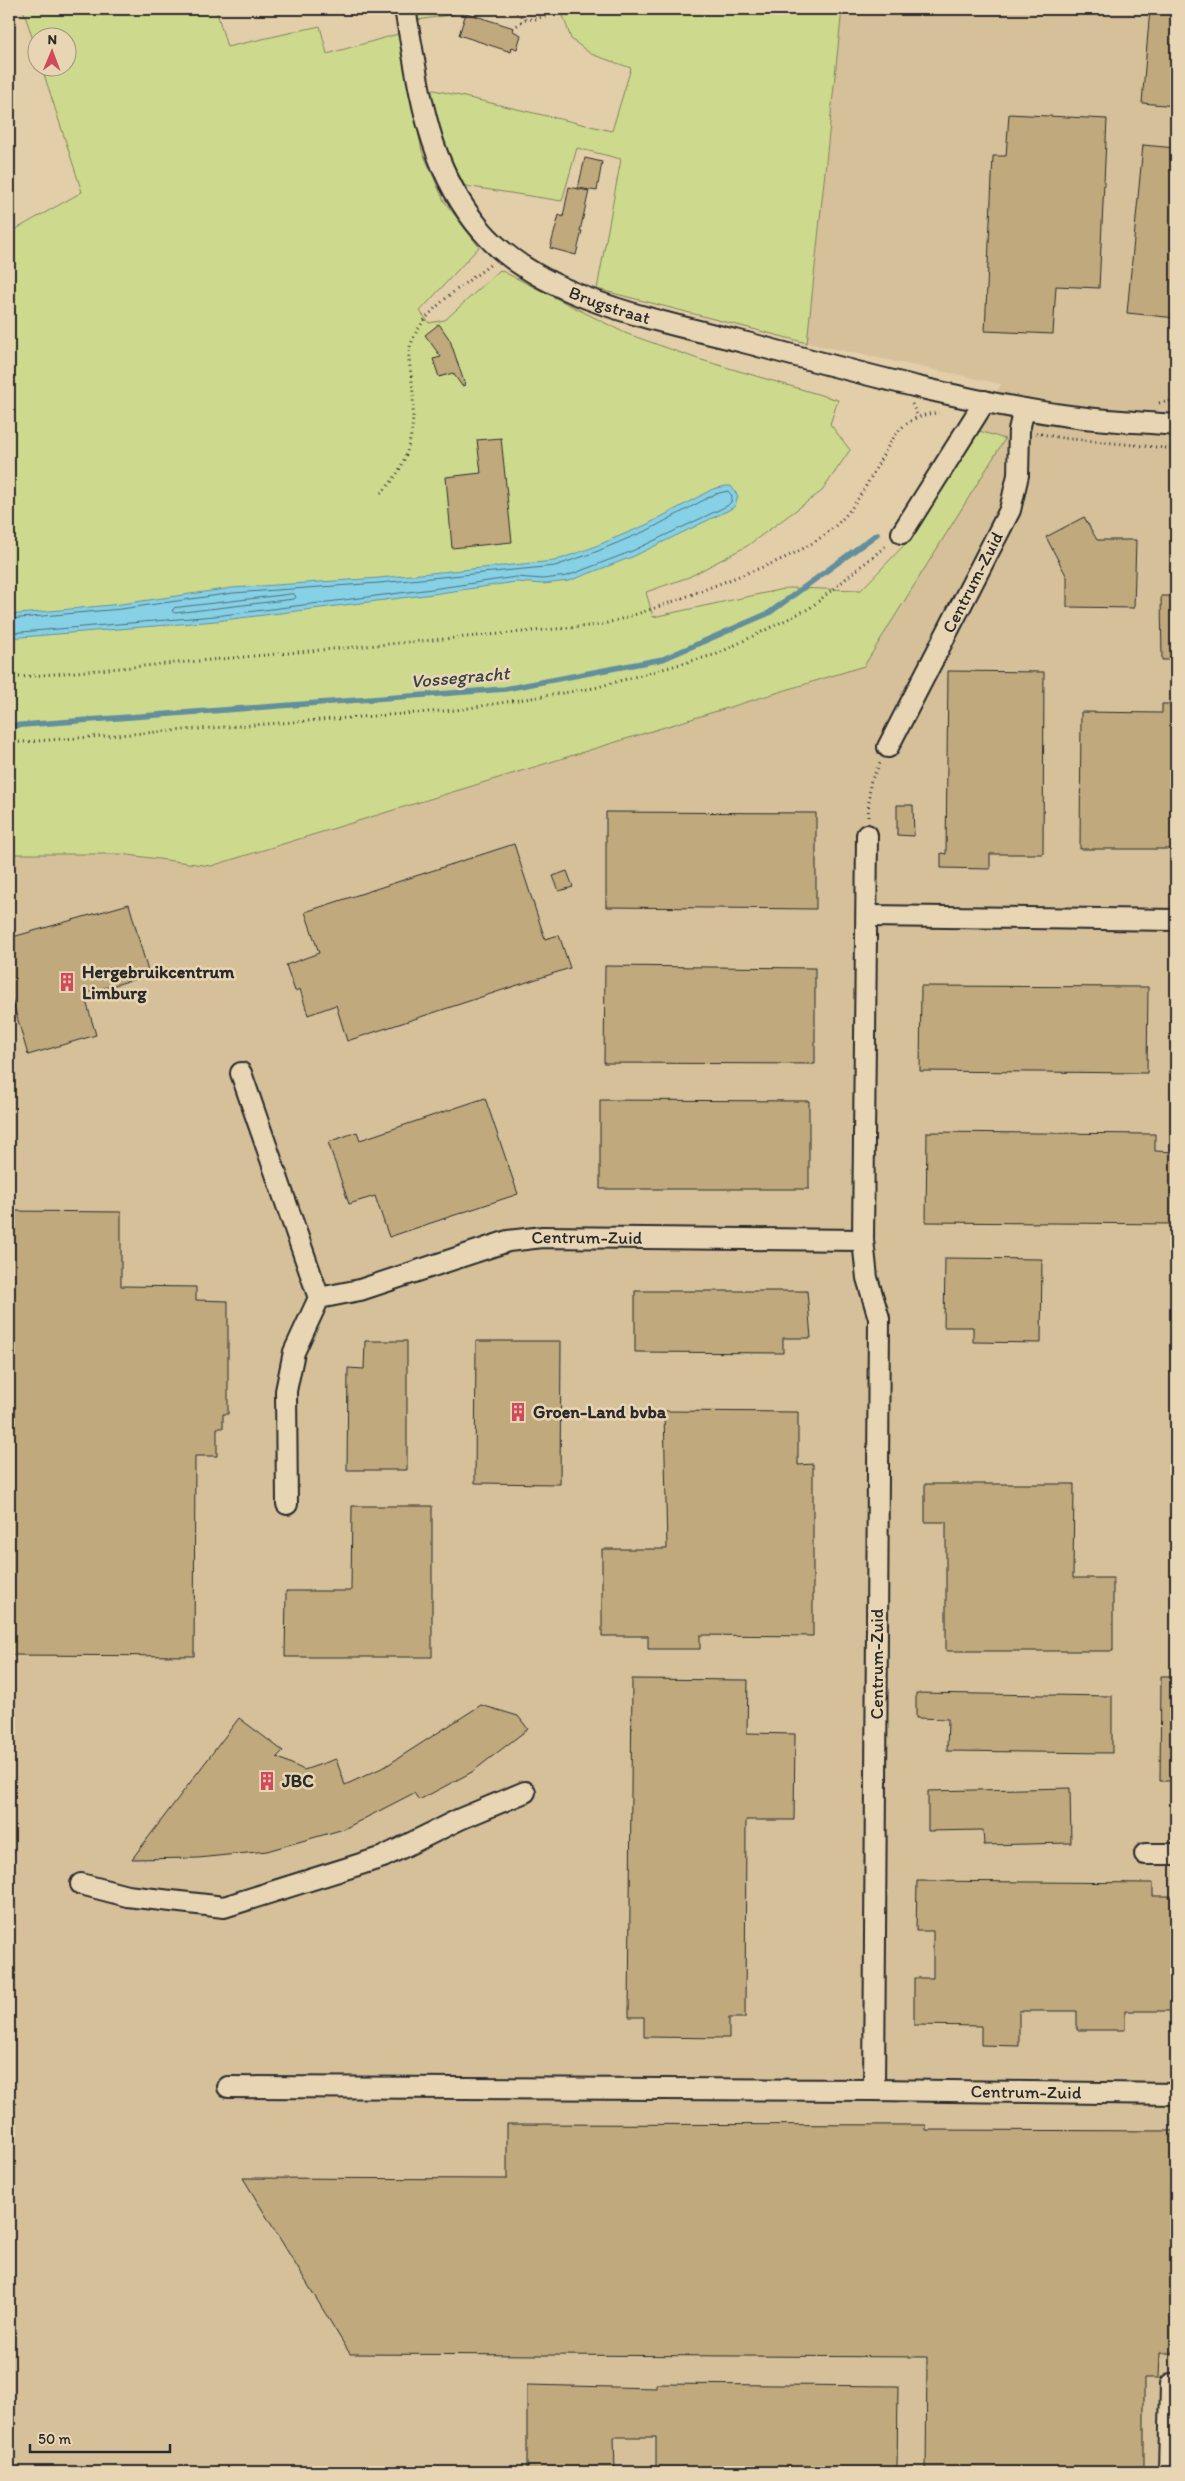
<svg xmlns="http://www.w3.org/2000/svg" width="1185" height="2481" font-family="Itim,sans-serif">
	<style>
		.built { fill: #d5c09a }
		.green { fill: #cdda8d; stroke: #7c825c }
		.water { fill: #86d1e6; stroke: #628f9b }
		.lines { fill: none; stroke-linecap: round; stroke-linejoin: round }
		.shore { stroke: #4f6d76; stroke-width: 1 }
		.stream { stroke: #628f9b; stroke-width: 5.5 }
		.building { fill: #c0a97d; stroke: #2b2b2b }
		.minor-casing { stroke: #2b2b2b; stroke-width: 24 }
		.path { stroke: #2b2b2b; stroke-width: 3; stroke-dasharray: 1 4; stroke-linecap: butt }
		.minor { stroke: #e8d5b3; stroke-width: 20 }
		.labels { text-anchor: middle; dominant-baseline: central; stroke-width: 5; stroke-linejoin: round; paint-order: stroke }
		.street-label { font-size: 18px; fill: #2b2b2b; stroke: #e8d5b3 }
		.poi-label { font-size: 18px; font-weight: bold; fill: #2b2b2b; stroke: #e8d5b3; text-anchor: start }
		.water-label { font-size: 19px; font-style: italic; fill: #394447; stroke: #e8d5b3 }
	</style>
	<rect width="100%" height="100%" fill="#e3ceaa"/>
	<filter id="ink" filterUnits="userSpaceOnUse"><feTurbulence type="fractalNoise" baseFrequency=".02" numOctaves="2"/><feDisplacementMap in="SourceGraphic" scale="10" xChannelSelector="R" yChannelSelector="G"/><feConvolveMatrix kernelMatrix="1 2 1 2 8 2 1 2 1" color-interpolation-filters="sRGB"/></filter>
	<g filter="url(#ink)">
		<polygon class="built" points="842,9 1176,9 1176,2472 9,2472 9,854 121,854 211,866 864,666 1004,438 976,430 1001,384 807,343"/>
		<g class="green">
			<polygon points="23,9 216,9 227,47 320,26 327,54 398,34 422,151 444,201 479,247 420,311 429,323 445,320 500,270 625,333 698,359 838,400 830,424 850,450 822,491 747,546 689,577 646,592 653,617 788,588 861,590 908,541 976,430 1005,439 864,666 211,866 121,854 9,854 9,233 82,192 42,68 68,68 68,38 38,38 37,52"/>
			<polygon points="416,9 460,9 455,14 418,20"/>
			<path d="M561,9h281l-35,334 -210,-54 24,-130 -44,-11 -15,53 -97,-15c-17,-31 -29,-61 -35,-97l182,42 19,-63 -40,-14 -20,-15z"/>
		</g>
		<polygon class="water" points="726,486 731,486 738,496 735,506 729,510 632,557 569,581 543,584 516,582 433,594 216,621 9,638 9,615 121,604 232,588 379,578 554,561 591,548 646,525 713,489"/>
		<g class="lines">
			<g class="shore">
				<polygon points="294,594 296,597 294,599 175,613 172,611 174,608"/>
				<polyline points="9,619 121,609 233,593 379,583 555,566 593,553 648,530 715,494 728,491 732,496 731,502 727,506 630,552 567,576 543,579 516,577 432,589 215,616 9,633"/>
			</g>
			<polyline class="stream" points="9,726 505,689 663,659 769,613 877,534"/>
		</g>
		<g class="building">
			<polygon points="1150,9 1176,9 1176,106 1142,103"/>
			<polygon points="466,13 514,28 513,31 521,35 517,49 512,47 511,52 459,35"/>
			<polygon points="1009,114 1107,119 1099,288 1056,286 1053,334 985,331 993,156 1006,156"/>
			<polygon points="1143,145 1176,148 1176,318 1127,313"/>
			<polygon points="585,158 602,162 597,191 578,188"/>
			<polygon points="569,187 589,191 580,231 582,231 576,255 550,248 559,215 563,217"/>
			<polygon points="439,324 450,340 465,385 462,386 453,373 439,377 433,359 441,357 425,335"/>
			<polygon points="501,438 512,542 452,548 446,477 481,473 477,440"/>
			<polygon points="1084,517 1097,540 1136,540 1134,608 1067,607 1067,577 1046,537"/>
			<polygon points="1161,596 1176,596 1176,660 1162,660"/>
			<polygon points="948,671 1044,672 1043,854 990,854 990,869 941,868 941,853 946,854"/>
			<polygon points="1162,704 1176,704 1176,849 1080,849 1081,712 1162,713"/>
			<polygon points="897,805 913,805 914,836 897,835"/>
			<polygon points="606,812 816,813 816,909 606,907"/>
			<polygon points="514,844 545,939 559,935 570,968 347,1041 336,1005 308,1015 300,989 295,991 286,965 319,953 305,912"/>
			<polygon points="567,871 573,887 559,891 553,876"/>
			<polygon points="129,904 149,975 84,994 96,1035 28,1055 9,989 9,938"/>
			<polygon points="605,966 815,968 815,1064 604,1063"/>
			<polygon points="921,986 1148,987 1147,1073 920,1071"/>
			<polygon points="485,1098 518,1194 389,1237 375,1196 349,1204 328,1142 357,1132 360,1140"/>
			<polygon points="600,1100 809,1101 809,1189 600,1189"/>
			<polygon points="927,1132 1155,1134 1155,1151 1176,1152 1176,1224 926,1222"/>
			<polygon points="9,1211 121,1212 121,1286 196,1287 196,1300 228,1301 228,1414 223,1414 223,1428 217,1428 217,1456 195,1456 194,1656 9,1655"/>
			<polygon points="945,1258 1042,1259 1041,1343 973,1342 973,1327 944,1327"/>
			<polygon points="635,1291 807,1291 811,1338 783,1338 783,1353 635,1352"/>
			<polygon points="365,1341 407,1341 407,1470 347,1470 348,1368 364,1369"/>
			<polygon points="476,1341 561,1341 560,1484 475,1483"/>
			<polygon points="664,1411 798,1412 798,1465 813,1464 813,1636 700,1635 700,1649 648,1649 648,1636 602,1636 602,1549 667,1549"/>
			<polygon points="925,1484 1074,1484 1073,1578 1113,1578 1113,1651 946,1651 946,1522 925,1522"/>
			<polygon points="352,1506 432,1506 432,1657 285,1657 286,1591 351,1591"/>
			<polygon points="1161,1676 1176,1676 1176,1781 1160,1781"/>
			<polygon points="632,1679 748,1680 747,1733 795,1734 794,1820 746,1820 745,2018 729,2018 729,2038 644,2037 644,2017 629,2017"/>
			<polygon points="916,1693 1112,1696 1112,1753 947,1751 948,1719 916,1718"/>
			<polygon points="481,1705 518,1716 528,1729 472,1772 419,1800 414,1793 344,1829 267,1851 198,1858 132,1859 239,1718 283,1751 277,1757 304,1770 336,1759 345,1785 386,1766"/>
			<polygon points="1070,1788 1071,1843 984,1845 983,1830 928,1831 928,1791"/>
			<polygon points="917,1881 1153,1883 1153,1896 1176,1896 1176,2011 1125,2011 1125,2030 1077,2030 1077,2011 1019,2011 1019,2046 981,2045 981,2026 914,2025 914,1978 933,1978 933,1931 916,1931"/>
			<polygon points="507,2124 926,2125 926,2130 1176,2131 1176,2353 1160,2353 1159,2378 1144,2378 1144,2472 926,2472 927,2357 350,2354 243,2178 507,2179"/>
			<polygon points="656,2384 898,2386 897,2472 656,2472 656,2437 614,2437 615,2472 527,2472 527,2385 656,2388"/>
		</g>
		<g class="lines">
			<g class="minor-casing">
				<g id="minor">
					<path id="s1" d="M405,9c15,80 21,157 77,222 59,69 180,90 265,112 106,28 213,58 322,73 36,5 72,6 107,9"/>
					<polyline points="902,533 985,401"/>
					<path id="s2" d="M888,747l122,-237 8,-35 1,-45 5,-21"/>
					<polyline points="867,835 863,1240 867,1278 879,1318 874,2090"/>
					<polyline points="868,916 1176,920"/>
					<polyline points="241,1073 319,1298"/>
					<path id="s3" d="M287,1504l-1,-113 8,-39 25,-54 41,-8 148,-49 35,-4 320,3"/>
					<polyline points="1145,1854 1176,1854"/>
					<polyline points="81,1884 127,1896 224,1907 383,1857 460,1819 525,1792"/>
					<path id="s4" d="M228,2087l646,3 302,4"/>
					<polyline points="1169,2472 1171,2384"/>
				</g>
			</g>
			<g class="path">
				<polyline points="513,9 525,19 515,27"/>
				<polyline points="525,19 535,19 567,9"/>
				<polyline points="1159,403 1176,400"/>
				<polyline points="912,404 918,417"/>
				<polyline points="1036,433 1062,438 1176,449"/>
				<path d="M381,493c31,-28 35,-72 31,-112 -1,-10 -5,-25 -2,-34 11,-37 53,-61 81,-83"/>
				<path d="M9,678l591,-53c44,-12 86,-28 129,-45 41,-16 86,-30 116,-64 23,-26 34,-60 55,-87 11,-10 24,-16 39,-16"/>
				<polyline points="9,743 456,710 594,688 717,654 810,608 887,545"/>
				<polyline points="868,817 870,783 880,763"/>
			</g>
			<use href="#minor" class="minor"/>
		</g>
	</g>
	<defs>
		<g id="building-bare" transform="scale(1.5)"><path d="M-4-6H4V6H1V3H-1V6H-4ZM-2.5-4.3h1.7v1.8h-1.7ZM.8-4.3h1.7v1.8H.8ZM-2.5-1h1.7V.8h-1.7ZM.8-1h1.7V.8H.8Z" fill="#d1495b" stroke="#e8d5b3" stroke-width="2.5" paint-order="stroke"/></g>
	</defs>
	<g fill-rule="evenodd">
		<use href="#building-bare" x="67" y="982"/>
		<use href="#building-bare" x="518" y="1412"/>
		<use href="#building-bare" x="267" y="1781"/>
	</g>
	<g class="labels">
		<g class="street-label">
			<text stroke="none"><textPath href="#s1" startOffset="388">Brugstraat</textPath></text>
			<text stroke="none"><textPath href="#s2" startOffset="185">Centrum-Zuid</textPath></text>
			<text stroke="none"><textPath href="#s3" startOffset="489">Centrum-Zuid</textPath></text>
			<text transform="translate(877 1664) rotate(-90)">Centrum-Zuid</text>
			<text stroke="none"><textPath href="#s4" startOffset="798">Centrum-Zuid</textPath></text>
		</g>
		<g class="poi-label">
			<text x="82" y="972">Hergebruikcentrum<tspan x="82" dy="21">Limburg</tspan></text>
			<text x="533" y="1412">Groen-Land bvba</text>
			<text x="282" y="1781">JBC</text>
		</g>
		<g class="water-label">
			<text transform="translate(460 677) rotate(-5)">Vossegracht</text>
		</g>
	</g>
	<rect width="1185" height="2481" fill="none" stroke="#e8d5b3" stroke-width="30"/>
	<rect x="15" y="15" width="1155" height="2451" fill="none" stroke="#2b2b2b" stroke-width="2" filter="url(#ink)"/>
	<g transform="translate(52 52) rotate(1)"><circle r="24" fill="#e8d5b3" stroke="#9c917d"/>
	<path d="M0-4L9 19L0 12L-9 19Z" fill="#d1495b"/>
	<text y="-8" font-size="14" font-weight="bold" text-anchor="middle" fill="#2b2b2b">N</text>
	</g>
	<path d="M30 2444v8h140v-8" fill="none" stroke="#2b2b2b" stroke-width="2.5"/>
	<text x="38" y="2444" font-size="15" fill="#2b2b2b" stroke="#e8d5b3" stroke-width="4" paint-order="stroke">50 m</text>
</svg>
